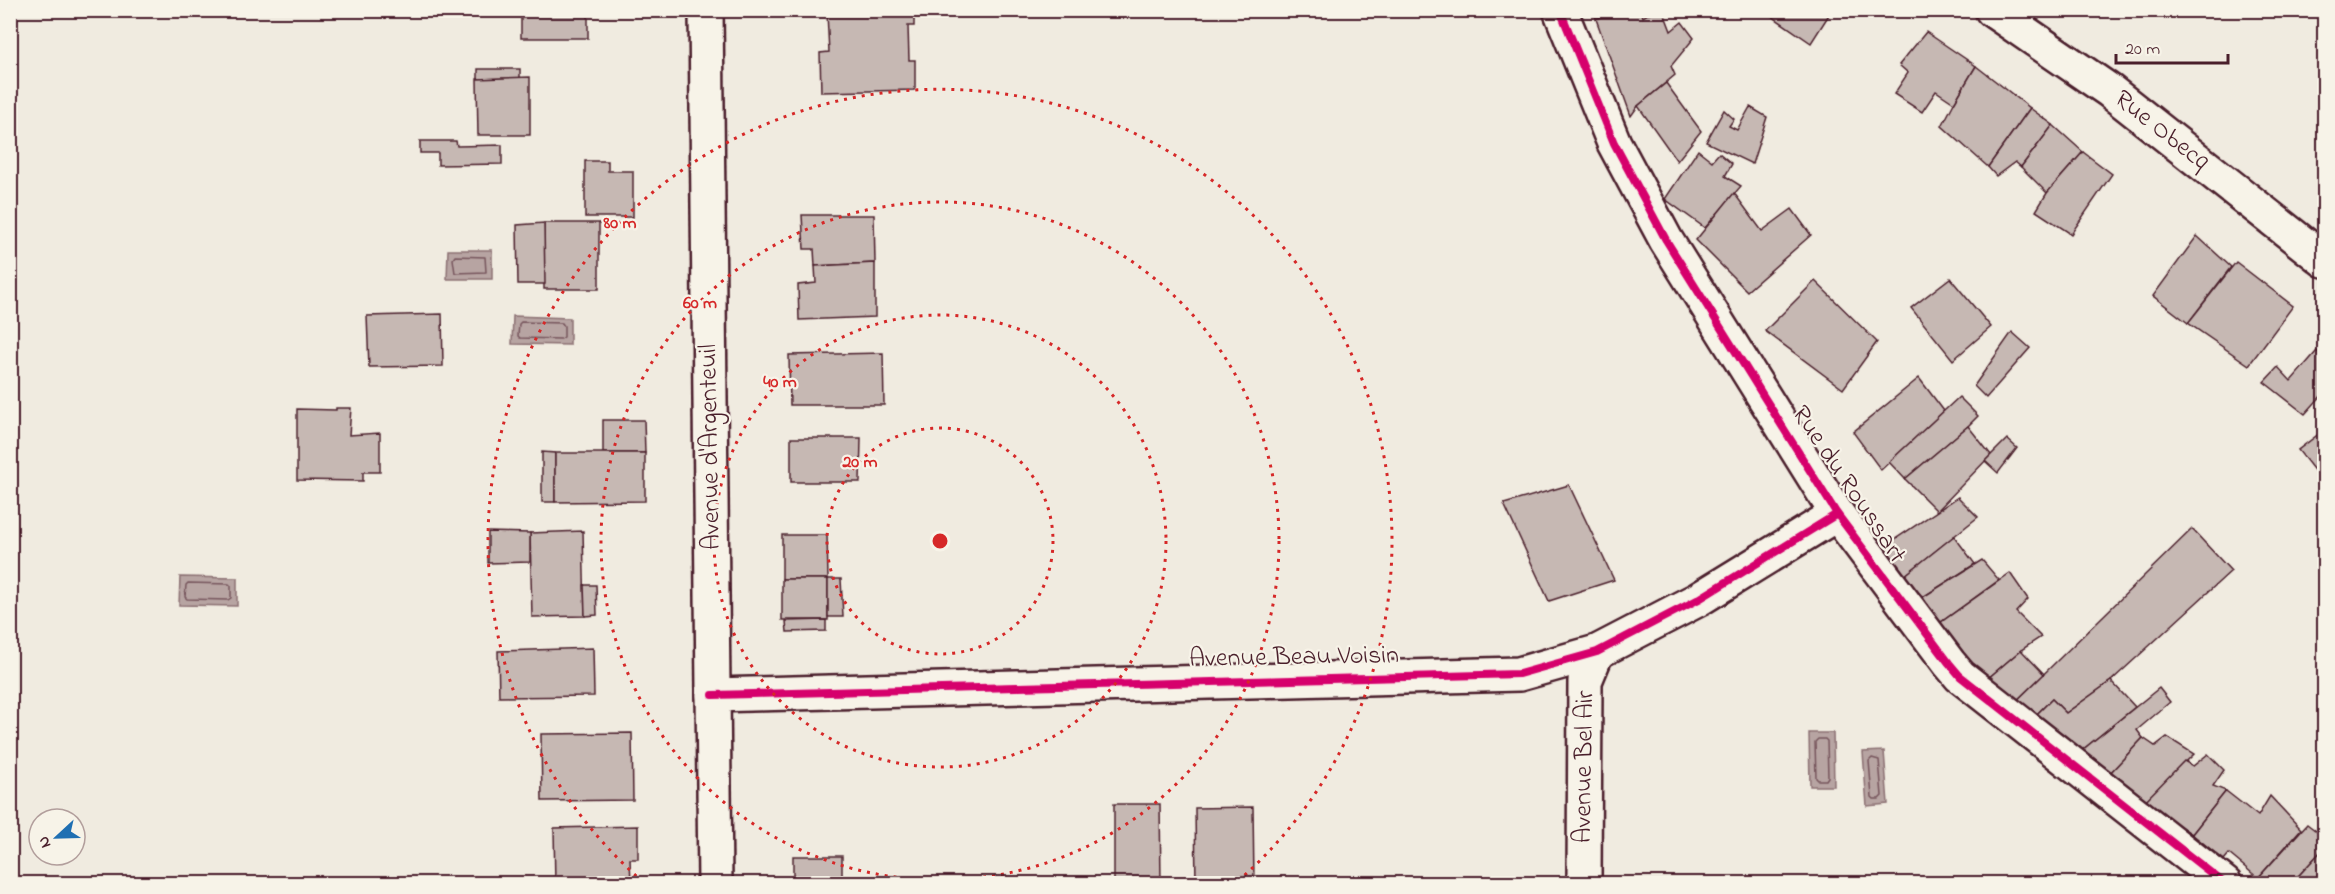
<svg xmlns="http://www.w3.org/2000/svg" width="2335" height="894" font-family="'Indie Flower',sans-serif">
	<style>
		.water { fill: #b7a4a2; stroke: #8b6f72; stroke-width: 1.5 }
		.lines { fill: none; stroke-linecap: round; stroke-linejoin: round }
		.shore { stroke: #76545b; stroke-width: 1.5 }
		.building { fill: #c6b8b3; stroke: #4a1f2b; stroke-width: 1.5 }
		.minor-casing { stroke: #4a1f2b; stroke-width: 38 }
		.minor { stroke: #f7f3e8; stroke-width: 33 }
		.cycleway-casing { stroke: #f7f3e8; stroke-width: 11 }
		.cycleway { stroke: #d6006c; stroke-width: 8 }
		.ring { fill: none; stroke: #d62828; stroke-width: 3; stroke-dasharray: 3 6 }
		.labels { text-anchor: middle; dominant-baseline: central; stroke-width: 4.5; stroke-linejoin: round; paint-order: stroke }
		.street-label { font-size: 26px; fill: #4a1f2b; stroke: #f7f3e8 }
		.centre { fill: #d62828; stroke: #f7f3e8; stroke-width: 3 }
		.ring-label { font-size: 18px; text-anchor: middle; font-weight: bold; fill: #d62828; stroke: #f7f3e8; stroke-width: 4.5; stroke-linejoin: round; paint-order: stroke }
	</style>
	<rect width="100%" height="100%" fill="#f0ebe0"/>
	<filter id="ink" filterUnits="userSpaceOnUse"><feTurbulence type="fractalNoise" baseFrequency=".0167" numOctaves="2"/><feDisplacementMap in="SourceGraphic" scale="12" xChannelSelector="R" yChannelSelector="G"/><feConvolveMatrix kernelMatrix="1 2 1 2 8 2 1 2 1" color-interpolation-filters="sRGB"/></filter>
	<g filter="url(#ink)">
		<g class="water">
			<polygon points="448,250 492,250 492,279 447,279"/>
			<polygon points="513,316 570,318 570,345 512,344"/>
			<polygon points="180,577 237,578 237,606 179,605"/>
			<polygon points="1809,733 1833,733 1834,786 1810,786"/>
			<polygon points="1884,751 1888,804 1867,806 1863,752"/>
		</g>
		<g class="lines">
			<g class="shore">
				<polygon points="455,256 485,257 486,272 455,273 453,259"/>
				<polygon points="521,322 562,323 564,326 564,337 561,339 520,338 518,336 519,324"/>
				<polygon points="188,583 229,584 231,586 231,598 228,600 187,599 185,597 186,585"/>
				<polygon points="1818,739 1825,739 1827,741 1828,777 1826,780 1818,780 1816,778 1815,742"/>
				<polygon points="1872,758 1879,760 1882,796 1879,799 1874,799 1872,797 1869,761"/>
			</g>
		</g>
		<g class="building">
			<rect x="521" y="10" width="67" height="28"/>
			<polygon points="1594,10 1616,10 1596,19"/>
			<polygon points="1616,10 1641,10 1643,17 1654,10 1663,10 1671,31 1682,22 1694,38 1671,66 1675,75 1638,106 1631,116 1596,19"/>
			<polygon points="1763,10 1832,10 1811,43"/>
			<polygon points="827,13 914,13 914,26 908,26 909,60 915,60 915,90 821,92 820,53 829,52"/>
			<polygon points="1926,32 1976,66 1954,103 1936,91 1922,112 1894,94 1908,73 1899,65"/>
			<polygon points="1976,66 2030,108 1988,167 1942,126 1954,103"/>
			<polygon points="478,69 520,69 520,78 478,79"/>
			<polygon points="530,77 530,135 478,135 477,79"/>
			<polygon points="1666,83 1701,131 1677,161 1638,106"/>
			<polygon points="1750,107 1767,117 1752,164 1706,142 1724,110 1734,119 1729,126 1737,130"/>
			<polygon points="2030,108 2053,125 2021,167 2015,162 1996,176 1988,167"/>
			<polygon points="2053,125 2083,152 2047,193 2021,167"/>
			<polygon points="420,141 456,141 457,146 502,145 502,164 438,165 438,153 420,153"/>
			<polygon points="1698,150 1712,161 1719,153 1732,164 1725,176 1741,186 1705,228 1665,199"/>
			<polygon points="2083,152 2112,174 2071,234 2036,211 2047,193"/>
			<polygon points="585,161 608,161 608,171 633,171 633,217 585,217"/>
			<polygon points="1734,193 1762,231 1792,209 1811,235 1747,291 1696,240"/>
			<polygon points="802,215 874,215 875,263 815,266 814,249 804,249"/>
			<rect x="544" y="223" width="55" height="66"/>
			<polygon points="544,223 545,284 518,284 517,225"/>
			<polygon points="2197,236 2231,267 2188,323 2153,296"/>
			<polygon points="2236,262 2293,306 2249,365 2188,323"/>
			<polygon points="875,263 875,317 799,320 798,285 816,283 815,266"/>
			<polygon points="1950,278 1991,327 1953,360 1911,308"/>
			<polygon points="1815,281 1877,342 1843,389 1765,331"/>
			<polygon points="442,314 443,366 369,367 367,316"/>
			<polygon points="2012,332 2030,348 1986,398 1974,386"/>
			<polygon points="2317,351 2324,359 2324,393 2305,414 2264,382 2278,367 2291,381"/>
			<polygon points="883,353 884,405 790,405 789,355"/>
			<polygon points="1919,378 1944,411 1881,470 1853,432"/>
			<polygon points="1959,397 1978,416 1968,426 1905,479 1889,462"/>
			<polygon points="336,408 351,408 349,435 380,433 380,472 363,472 363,481 297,480 297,409 336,410"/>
			<polygon points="603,420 644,420 645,453 603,453"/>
			<polygon points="1968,426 1991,455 1937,511 1905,479"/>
			<polygon points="2324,430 2324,483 2298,450"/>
			<polygon points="791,438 861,438 860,482 791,482"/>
			<polygon points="2007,439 2017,448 1998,473 1985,461"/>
			<polygon points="542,452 555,453 555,502 542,502"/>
			<polygon points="555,453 645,453 645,501 555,502"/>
			<polygon points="1569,485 1614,580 1549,601 1504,504"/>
			<polygon points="1958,497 1978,517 1904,576 1882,548"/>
			<polygon points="2192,529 2231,571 2111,681 2066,713 2052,699 2032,719 2014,703"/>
			<polygon points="583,531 585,616 532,617 530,533"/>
			<polygon points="488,532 530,533 530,562 488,563"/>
			<polygon points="782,535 827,535 828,579 782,579"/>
			<polygon points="1954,536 1975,564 1923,597 1904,576"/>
			<polygon points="1982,560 1999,580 1937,625 1923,597"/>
			<polygon points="2010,573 2028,599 2016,612 2041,637 2021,650 1986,680 1937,625"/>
			<rect x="782" y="579" width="46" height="41"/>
			<polygon points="828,579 841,579 843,617 828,617"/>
			<polygon points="584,585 596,585 597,615 585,616"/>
			<polygon points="826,620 826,631 787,632 786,621"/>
			<polygon points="593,648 594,696 499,697 498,651"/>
			<polygon points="2021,650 2044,674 2014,703 1986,680"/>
			<polygon points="2111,681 2135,707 2081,751 2032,719 2052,699 2066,713"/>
			<polygon points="2159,688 2170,702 2137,730 2143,738 2111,772 2081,751"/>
			<polygon points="632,733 633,800 542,801 541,734"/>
			<polygon points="2167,737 2194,754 2143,803 2111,772 2143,738 2155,746"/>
			<polygon points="2208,754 2224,770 2213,786 2226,791 2192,834 2143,803 2184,761 2193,766"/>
			<polygon points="2226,791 2258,816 2270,796 2301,829 2258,878 2229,854 2224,860 2192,834"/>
			<polygon points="1114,804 1160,804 1161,884 1114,884"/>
			<polygon points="1253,807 1254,884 1196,884 1195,808"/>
			<polygon points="2307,824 2324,837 2324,848 2291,884 2264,884 2258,878"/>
			<polygon points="638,826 638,859 630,859 631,884 555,884 554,828"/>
			<polygon points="2324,848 2324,878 2320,884 2291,884"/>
			<rect x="793" y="856" width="49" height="28"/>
		</g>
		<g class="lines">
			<g class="minor-casing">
				<g id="minor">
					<polyline points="706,10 715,884"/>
					<polyline points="1560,10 1614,143 1666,240 1837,514 1949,663 1960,676 2225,884"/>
					<polyline points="1992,10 2110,91 2324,260"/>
					<polyline points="713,695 1519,674 1597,652 1699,599 1837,514"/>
					<polyline points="1584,884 1585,681 1597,652"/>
				</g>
			</g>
			<use href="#minor" class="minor"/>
			<g class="cycleway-casing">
				<g id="cycleway">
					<polyline points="1560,10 1614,143 1666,240 1837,514 1949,663 1960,676 2225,884"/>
					<polyline points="713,695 1519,674 1597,652 1699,599 1837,514"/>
				</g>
			</g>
			<use href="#cycleway" class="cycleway"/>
		</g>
	</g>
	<g class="ring">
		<circle cx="940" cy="541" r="113"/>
		<circle cx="940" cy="541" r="226"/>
		<circle cx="940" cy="541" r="339"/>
		<path d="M643 882A452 452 0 1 1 1237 882"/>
	</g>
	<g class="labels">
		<g class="street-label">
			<text transform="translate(2161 131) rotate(38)">Rue Obecq</text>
			<text transform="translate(711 447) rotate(-91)">Avenue d'Argenteuil</text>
			<text transform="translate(1848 485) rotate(56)">Rue du Roussart</text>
			<text transform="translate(1294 658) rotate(-1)">Avenue Beau Voisin</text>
			<text transform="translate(1585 767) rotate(-89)">Avenue Bel Air</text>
		</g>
	</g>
	<circle cx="940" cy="541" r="9" class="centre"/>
	<g class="ring-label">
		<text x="620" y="228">80 m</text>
		<text x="700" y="308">60 m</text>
		<text x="780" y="387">40 m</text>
		<text x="860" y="467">20 m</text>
	</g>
	<rect width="2335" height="894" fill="none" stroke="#f7f3e8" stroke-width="36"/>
	<rect x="18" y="18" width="2299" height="858" fill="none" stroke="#4a1f2b" stroke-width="2" filter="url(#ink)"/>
	<g transform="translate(57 837) rotate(248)"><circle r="28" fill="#f7f3e8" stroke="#b29e9c" stroke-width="1.5"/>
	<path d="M0-4.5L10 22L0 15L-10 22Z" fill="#1f6fb2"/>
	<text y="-9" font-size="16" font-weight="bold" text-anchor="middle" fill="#4a1f2b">N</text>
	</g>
	<path d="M2116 54v9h112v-9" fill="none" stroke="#4a1f2b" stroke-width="3"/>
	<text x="2125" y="54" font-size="18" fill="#4a1f2b" stroke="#f7f3e8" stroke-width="4.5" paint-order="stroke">20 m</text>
</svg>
